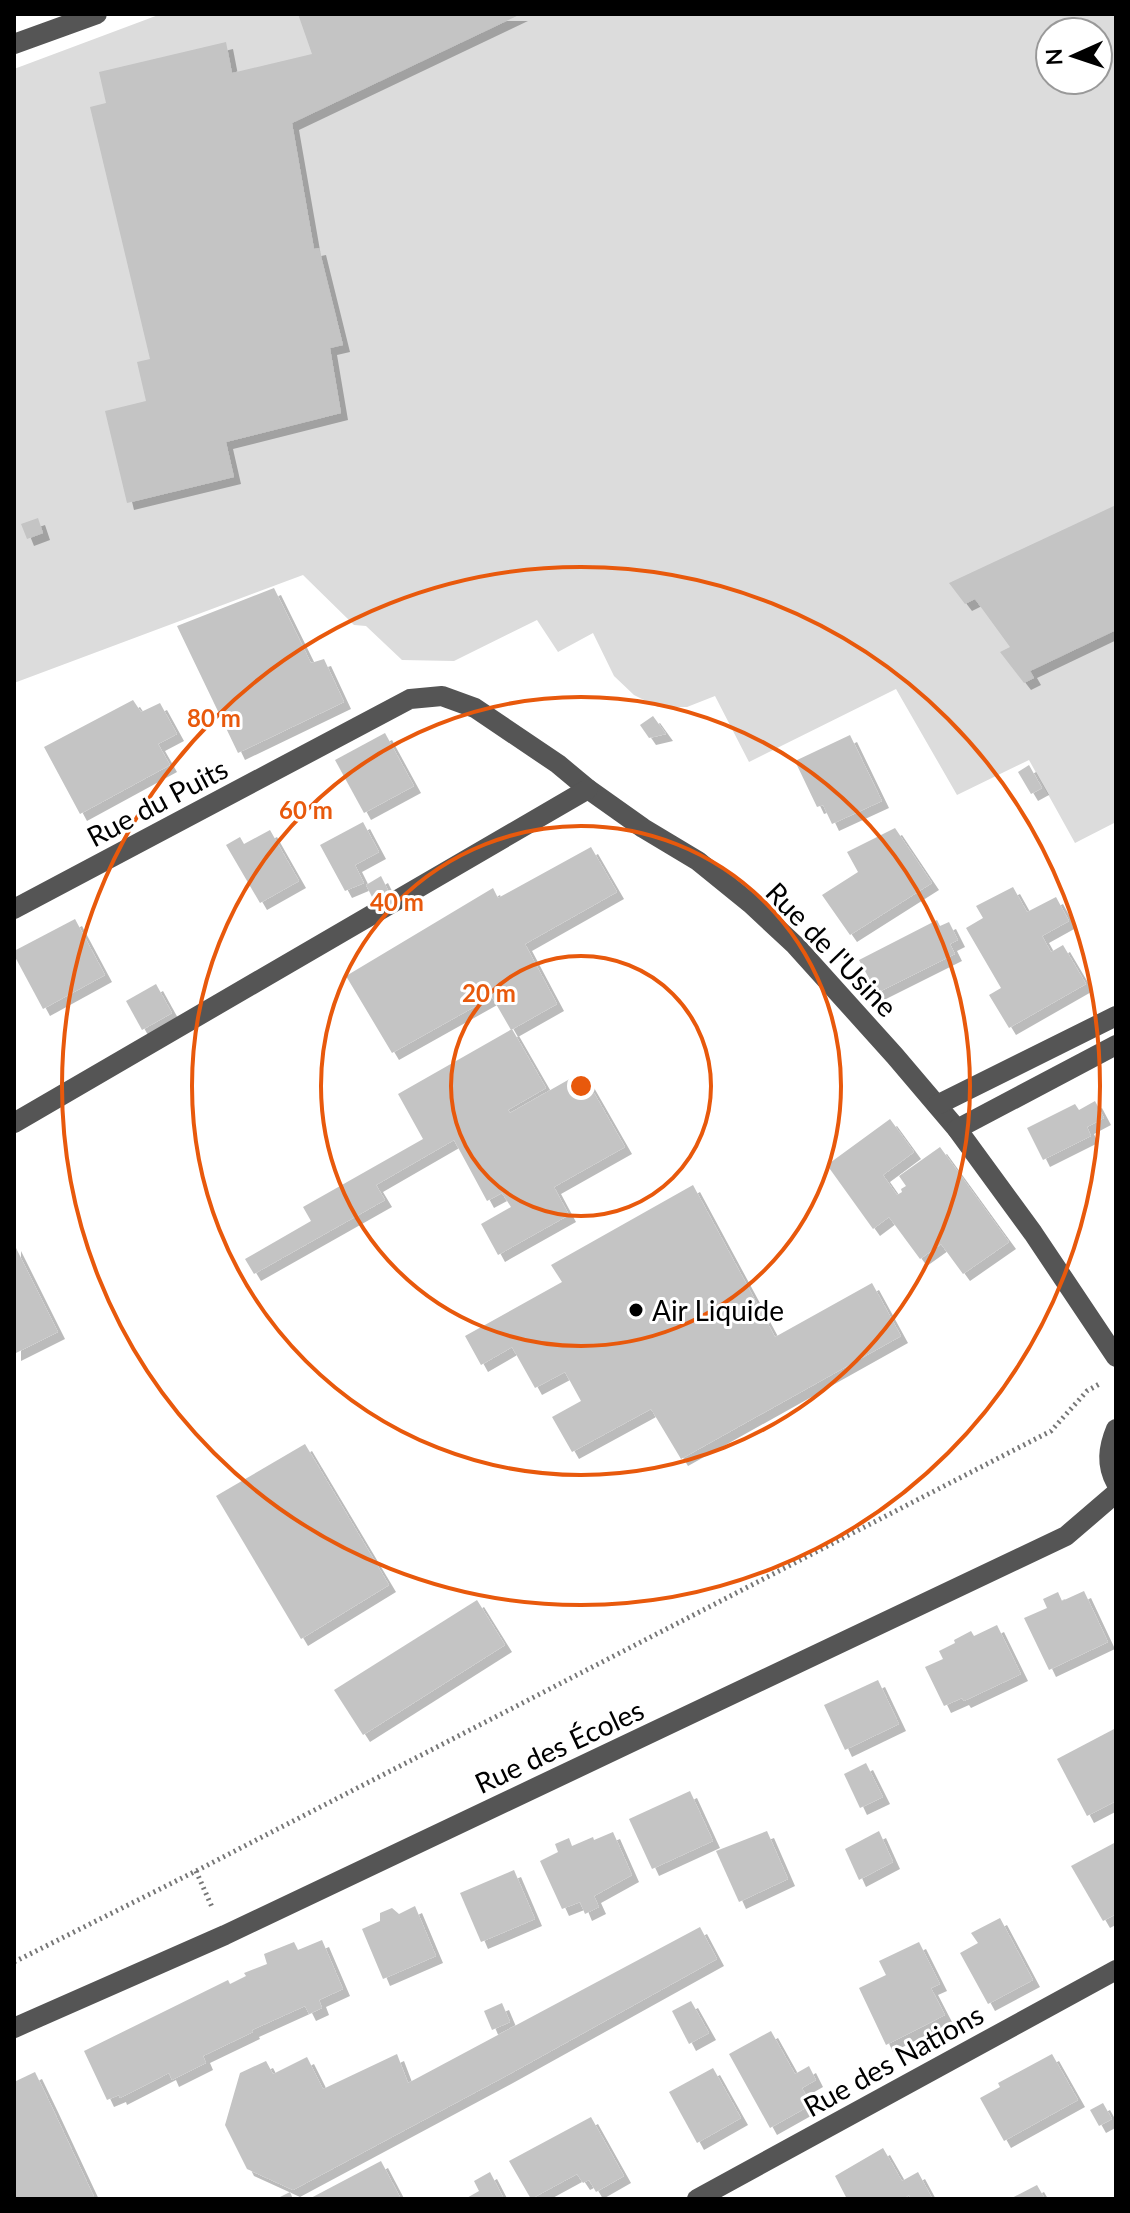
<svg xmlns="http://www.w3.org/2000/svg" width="1130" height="2213" font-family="Lato,sans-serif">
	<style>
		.green { fill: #dcdcdc; fill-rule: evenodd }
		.building { fill: #c4c4c4; filter: url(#shadow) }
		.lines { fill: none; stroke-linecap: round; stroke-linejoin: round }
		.path { stroke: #777; stroke-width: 5; stroke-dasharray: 2 4; stroke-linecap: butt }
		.minor { stroke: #555; stroke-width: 20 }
		.ring { fill: none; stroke: #e8590c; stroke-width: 4 }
		.poi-dot { fill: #000; stroke: #fff; stroke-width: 3 }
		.labels { text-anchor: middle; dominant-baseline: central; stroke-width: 6; stroke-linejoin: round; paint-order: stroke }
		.street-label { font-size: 28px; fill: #000; stroke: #fff }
		.poi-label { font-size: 28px; fill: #000; stroke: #fff; text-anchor: start }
		.centre { fill: #e8590c; stroke: #fff; stroke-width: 4 }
		.ring-label { font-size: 24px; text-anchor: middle; font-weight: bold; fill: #e8590c; stroke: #fff; stroke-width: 6; stroke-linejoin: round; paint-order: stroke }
	</style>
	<defs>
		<filter id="shadow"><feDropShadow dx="7" dy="7" stdDeviation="0" flood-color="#0004"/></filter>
	</defs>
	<rect width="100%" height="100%" fill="#fff"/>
	<path class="green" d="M161,14h955v808l-41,21 -46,-83 -72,35 -61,-106 -147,73 -34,-66 -28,11h-29l-24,-12 -20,-19 -21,-43 -35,19 -21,-32 -83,41 -52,-1 -36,-34 -12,-1 -51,-50 -289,108v-614zM1050,32h48v48h-48z"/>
	<g class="building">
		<polygon points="298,14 521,14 292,123 314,249 319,248 343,345 330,348 341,413 226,442 234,477 127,503 105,411 146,401 137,362 150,359 90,107 106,103 99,72 226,42 232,73 312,54"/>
		<polygon points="1116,505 1116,630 1030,671 1034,678 1024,683 1000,652 1010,647 975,599 965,604 949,583"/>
		<polygon points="38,518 43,533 27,539 21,524"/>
		<polygon points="274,588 311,663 324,659 344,702 238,753 177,626"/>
		<polygon points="133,700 141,712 160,703 177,734 158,744 170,765 80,814 44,747"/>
		<polygon points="653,716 666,734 649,738 640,725"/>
		<polygon points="385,733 414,786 364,813 335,760"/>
		<polygon points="850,735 882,801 832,824 823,805 817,807 795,761"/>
		<polygon points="1029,765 1042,788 1031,794 1018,772"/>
		<polygon points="363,822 379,852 355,865 364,883 345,891 320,845"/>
		<polygon points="895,828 932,883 850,935 822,895 858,872 847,852"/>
		<polygon points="270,830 299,881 260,903 226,845 240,837 244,844"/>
		<polygon points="591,847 617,892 525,944 557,1004 511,1030 492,997 392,1053 346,976 493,888 498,898"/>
		<polygon points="381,876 388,890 373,899 366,885"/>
		<polygon points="1013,887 1027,912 1056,897 1069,921 1042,936 1051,952 1063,945 1086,984 1009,1028 989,995 1001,988 966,928 983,918 976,906"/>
		<polygon points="75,919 105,975 43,1009 14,955 14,951"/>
		<polygon points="937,920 940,926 949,922 958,940 950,944 955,954 877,993 859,960"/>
		<polygon points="156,984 172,1013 142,1030 126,1001"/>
		<polygon points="512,1029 546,1088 508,1110 510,1113 582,1072 625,1147 554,1187 569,1215 498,1255 481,1224 511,1207 502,1193 487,1201 454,1140 376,1185 385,1200 254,1274 245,1259 311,1221 303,1207 423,1139 398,1094"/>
		<polygon points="1095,1101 1104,1118 1087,1127 1091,1136 1043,1160 1027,1128 1075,1104 1079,1110"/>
		<polygon points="890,1119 914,1152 883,1175 897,1195 902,1192 901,1189 906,1186 899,1176 940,1147 1009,1242 963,1274 941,1244 920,1259 889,1217 873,1229 827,1165"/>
		<polygon points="693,1185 775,1337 872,1283 901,1336 681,1459 651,1409 572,1452 552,1417 581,1401 565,1372 535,1388 512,1347 481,1365 465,1336 562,1282 551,1265"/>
		<polygon points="14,1244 58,1332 14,1354"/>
		<polygon points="305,1444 389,1585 301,1639 216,1496"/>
		<polygon points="1084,1591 1108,1642 1049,1670 1024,1618 1047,1608 1043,1599 1058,1592 1062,1601"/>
		<polygon points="477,1600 505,1645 363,1735 334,1690"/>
		<polygon points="997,1625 1021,1674 964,1701 962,1698 944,1706 925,1667 943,1659 939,1651 955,1643 954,1640 971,1631 974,1636"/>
		<polygon points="878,1680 899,1724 845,1750 824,1705"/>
		<polygon points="1116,1728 1116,1801 1087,1816 1057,1759"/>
		<polygon points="866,1763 883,1797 860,1808 844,1774"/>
		<polygon points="690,1791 713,1841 652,1869 629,1819"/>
		<polygon points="767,1831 788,1879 739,1902 716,1851"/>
		<polygon points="879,1831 893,1862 859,1880 845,1849"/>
		<polygon points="613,1832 632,1875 594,1896 599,1907 585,1914 580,1902 562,1909 540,1861 558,1852 555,1844 569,1838 572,1846 593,1837 594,1840"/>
		<polygon points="1116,1842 1116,1914 1103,1921 1071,1866"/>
		<polygon points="514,1870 535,1919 481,1942 460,1893"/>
		<polygon points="415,1906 436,1956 383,1979 362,1929 380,1921 380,1913 392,1908 399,1914"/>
		<polygon points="1000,1918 1033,1980 988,2004 960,1953 978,1943 971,1933"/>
		<polygon points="700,1927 717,1959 506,2076 293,2190 247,2169 225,2125 240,2073 266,2061 273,2074 307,2057 323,2089 397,2054 408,2083"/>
		<polygon points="322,1940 343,1989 319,2000 322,2008 309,2014 305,2006 252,2030 253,2032 203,2056 206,2063 172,2080 169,2073 120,2098 119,2095 107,2100 84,2051 228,1980 230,1984 246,1976 244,1973 267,1964 264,1954 294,1942 298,1950"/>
		<polygon points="919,1942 940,1984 931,1988 945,2015 886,2045 859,1988 886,1975 879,1961"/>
		<polygon points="691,2001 709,2033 689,2044 672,2011"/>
		<polygon points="502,2003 510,2022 492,2030 484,2011"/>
		<polygon points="771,2031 795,2074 809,2066 816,2080 802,2088 811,2105 770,2128 729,2054"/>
		<polygon points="1052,2054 1078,2100 1004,2141 980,2098 1000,2087 998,2083"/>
		<polygon points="713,2068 741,2118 697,2143 669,2092"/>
		<polygon points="35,2072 50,2103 95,2199 14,2199 14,2082"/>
		<polygon points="1103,2103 1112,2119 1099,2126 1090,2110"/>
		<polygon points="591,2117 624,2176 596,2192 589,2180 583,2183 577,2174 531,2199 509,2161"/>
		<polygon points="883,2148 902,2181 918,2172 932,2198 911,2199 909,2195 903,2199 847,2199 835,2176"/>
		<polygon points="381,2161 401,2199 309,2199 326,2190"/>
		<polygon points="490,2172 504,2199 465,2199 479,2191 474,2181"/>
		<polygon points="1037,2185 1045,2199 1010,2199"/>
		<polygon points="290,2192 293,2199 276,2199"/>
	</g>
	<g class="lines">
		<g class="path">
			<polyline points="196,1871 212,1907"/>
			<polyline points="14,1962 196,1871 1051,1431 1087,1391 1101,1383"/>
		</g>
		<g class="minor">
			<polyline points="14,44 97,14"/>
			<polyline points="14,909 410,699 442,696 475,708 558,764 588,789 643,828 698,861 751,904 795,945 895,1056 957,1129 1033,1233 1116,1357"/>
			<polyline points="937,1105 1116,1016"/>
			<polyline points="14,1123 588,789"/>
			<polyline points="957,1129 1116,1045"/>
			<path d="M1116,1429c-8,19 -10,36 0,54"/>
			<polyline points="14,2028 225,1935 1066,1536 1116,1493"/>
			<polyline points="697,2199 1116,1970"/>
		</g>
	</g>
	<g class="ring">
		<circle cx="581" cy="1086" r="130"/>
		<circle cx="581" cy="1086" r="260"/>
		<circle cx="581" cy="1086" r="389"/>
		<circle cx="581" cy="1086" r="519"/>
	</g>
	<circle class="poi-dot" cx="636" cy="1310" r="8"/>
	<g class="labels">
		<g class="street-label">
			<text transform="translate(157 802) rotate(-28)">Rue du Puits</text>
			<text transform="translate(832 949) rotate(46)">Rue de l'Usine</text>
			<text transform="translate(559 1746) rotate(-25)">Rue des Écoles</text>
			<text transform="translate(893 2060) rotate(-29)">Rue des Nations</text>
		</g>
		<g class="poi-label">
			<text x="652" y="1310">Air Liquide</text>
		</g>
	</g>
	<circle cx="581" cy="1086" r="12" class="centre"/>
	<g class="ring-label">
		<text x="214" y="727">80 m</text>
		<text x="306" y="819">60 m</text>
		<text x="397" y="911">40 m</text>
		<text x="489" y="1002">20 m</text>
	</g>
	<rect width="1130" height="2213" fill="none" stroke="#000000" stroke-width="32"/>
	<g transform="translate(1074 56) rotate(267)"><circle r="38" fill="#ffffff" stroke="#999999" stroke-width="2"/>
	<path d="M0-6L14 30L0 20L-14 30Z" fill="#000000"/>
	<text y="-12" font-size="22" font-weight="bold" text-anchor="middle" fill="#000000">N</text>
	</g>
</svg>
